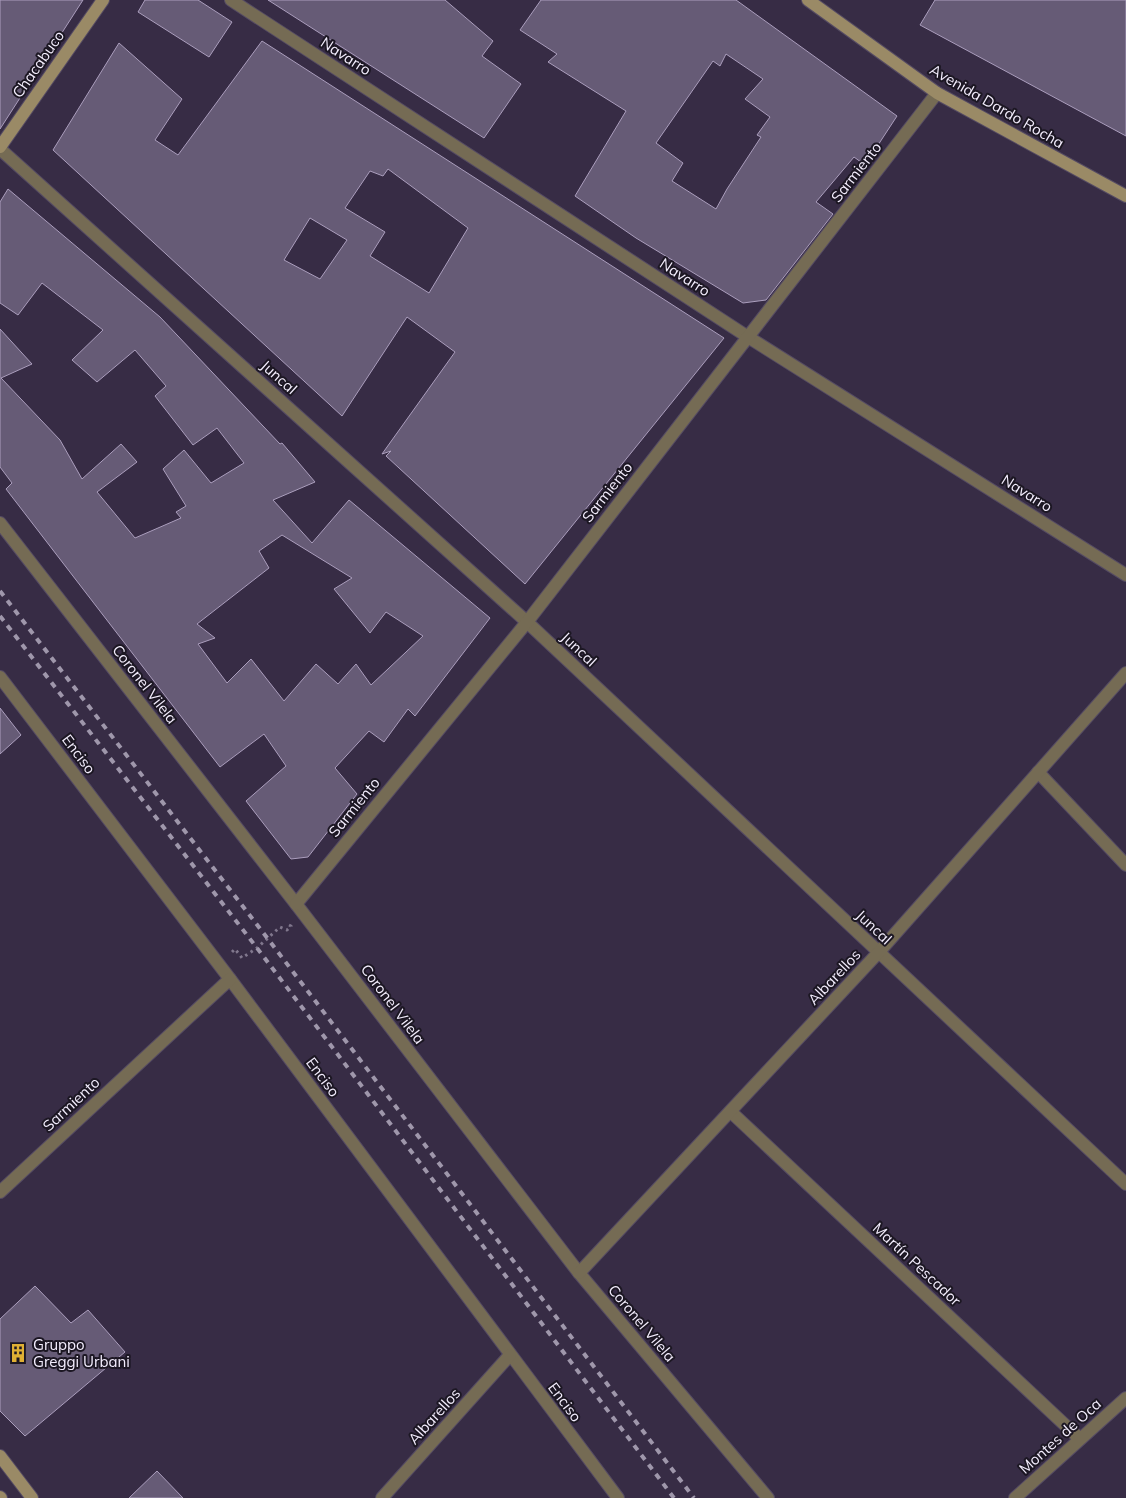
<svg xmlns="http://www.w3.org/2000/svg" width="1126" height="1498" font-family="Mulish,sans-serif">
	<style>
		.building { fill: #665b76; stroke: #ab9ebd; fill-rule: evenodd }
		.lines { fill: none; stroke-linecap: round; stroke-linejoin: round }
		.street-casing { stroke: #554b63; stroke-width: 14 }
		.secondary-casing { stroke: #554b63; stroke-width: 14 }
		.path { stroke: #80778d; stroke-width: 3; stroke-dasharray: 2.5 4; stroke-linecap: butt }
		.street { stroke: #756b54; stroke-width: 12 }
		.secondary { stroke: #9a8a66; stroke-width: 12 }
		.rail { stroke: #9f97ab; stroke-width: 4; stroke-dasharray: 6 6; stroke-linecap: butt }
		.labels { text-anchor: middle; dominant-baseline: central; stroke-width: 4; stroke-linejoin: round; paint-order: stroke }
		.street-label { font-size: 15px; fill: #f4eefe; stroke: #1c1723 }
		.poi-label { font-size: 15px; fill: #f4eefe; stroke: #1c1723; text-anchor: start }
	</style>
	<rect width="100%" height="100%" fill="#372c45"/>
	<g class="building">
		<polygon points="0,0 83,0 0,129"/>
		<polygon points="145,0 198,0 232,22 209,57 138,12"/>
		<polygon points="268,0 445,0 493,41 482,56 521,84 484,138"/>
		<path d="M541,0h195l161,116 -32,49 -11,-8 -38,45 17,12 -67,86 -23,3 -107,-65 -61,-42 51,-85 -78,-49 9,-8 -37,-24zM726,54l37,25 -18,20 25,18 -13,18 4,2 -34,52 -11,20 -44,-28 11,-18 -27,-20 57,-82 7,5z"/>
		<polygon points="935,0 1126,0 1126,136 920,25"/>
		<path d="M262,41l462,297 -199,246 -139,-128 5,-5 -9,3 73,-102 -48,-35 -65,99 -289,-266 66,-107 63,56 -27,41 23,15zM388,169l80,59 -39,65 -59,-37 15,-24 -40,-24 25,-37 13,5zM310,218l37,22 -27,39 -36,-19z"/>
		<path d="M8,189l152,128 120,127 2,-1 33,39 -42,18 39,43 37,-43 141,118 -75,98 -7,-7 -24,33 -15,-11 -34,37 22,26 -49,63 -17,2 -45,-58 40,-35 -22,-32 -44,33 -214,-278 6,-6 -12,-16v-138l32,35 -31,14 59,62 22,39 39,-35 16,18 -40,30 38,46 46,-20 -5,-6 10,-6 -23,-37 21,-19 27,33 33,-20 -27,-35 -24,17 -38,-49 11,-10 -31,-36 -38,32 -25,-22 31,-30 -61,-47 -24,32 -18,-12v-101zM282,535l70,43 -18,11 36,44 16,-21 37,24 -52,49 -15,-21 -18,20 -22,-20 -32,37 -33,-42 -24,24 -29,-39 17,-6 -18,-14 72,-56 -10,-17z"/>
		<polygon points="0,708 21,735 0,754"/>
		<polygon points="35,1286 71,1323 88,1310 125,1352 25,1436 0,1411 0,1319"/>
		<polygon points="157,1471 183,1498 129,1498"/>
	</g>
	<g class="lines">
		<g class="street-casing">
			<g id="street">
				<polyline points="231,0 748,337 1126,575"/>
				<polyline points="0,149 527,622 1126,1184"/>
				<polyline points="0,523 296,904 579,1273 768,1498"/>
				<polyline points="0,677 230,979 618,1498"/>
				<polyline points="1038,772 1126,865"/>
				<polyline points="296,904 527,622 937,93"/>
				<polyline points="731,1112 1080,1439"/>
				<polyline points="0,1192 230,979"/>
				<polyline points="579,1273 878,953 1126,673"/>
				<polyline points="382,1498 510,1355"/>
				<polyline points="1015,1498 1126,1398"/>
			</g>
		</g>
		<g class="secondary-casing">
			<g id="secondary">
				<polyline points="808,0 937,93 1126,196"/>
				<polyline points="0,147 103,0"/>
				<polyline points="0,1456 32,1498"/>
				<polyline points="0,1497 1,1498"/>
			</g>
		</g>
		<polyline class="path" points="232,952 235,949 242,958 257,948 280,927 287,930 291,926 289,925"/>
		<use href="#street" class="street"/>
		<use href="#secondary" class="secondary"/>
		<g class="rail">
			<polyline points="0,591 268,939 694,1498"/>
			<polyline points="0,616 257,948 674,1498"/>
		</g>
	</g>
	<defs>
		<g id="building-bare" transform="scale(1.5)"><path d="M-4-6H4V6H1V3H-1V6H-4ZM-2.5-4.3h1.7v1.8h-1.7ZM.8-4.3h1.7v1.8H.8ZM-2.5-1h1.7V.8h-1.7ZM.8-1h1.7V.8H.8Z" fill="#e0b034" stroke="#1c1723" stroke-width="2.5" paint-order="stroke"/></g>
	</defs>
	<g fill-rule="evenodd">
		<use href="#building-bare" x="18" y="1353"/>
	</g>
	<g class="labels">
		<g class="street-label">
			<text transform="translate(346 56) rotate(33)">Navarro</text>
			<text transform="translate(38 64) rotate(-55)">Chacabuco</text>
			<text transform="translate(997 106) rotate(30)">Avenida Dardo Rocha</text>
			<text transform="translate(856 172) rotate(-52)">Sarmiento</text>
			<text transform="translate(685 277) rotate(33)">Navarro</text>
			<text transform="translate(279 377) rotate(42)">Juncal</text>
			<text transform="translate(607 492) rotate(-52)">Sarmiento</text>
			<text transform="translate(1027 493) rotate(32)">Navarro</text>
			<text transform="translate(579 649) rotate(43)">Juncal</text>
			<text transform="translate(145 684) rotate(52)">Coronel Vilela</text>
			<text transform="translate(79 754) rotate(53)">Enciso</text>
			<text transform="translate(354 807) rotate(-51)">Sarmiento</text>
			<text transform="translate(874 927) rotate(43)">Juncal</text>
			<text transform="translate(834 977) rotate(-47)">Albarellos</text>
			<text transform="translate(393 1004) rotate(53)">Coronel Vilela</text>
			<text transform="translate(323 1077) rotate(53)">Enciso</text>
			<text transform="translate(71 1104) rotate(-43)">Sarmiento</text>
			<text transform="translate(917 1264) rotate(43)">Martín Pescador</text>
			<text transform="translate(642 1323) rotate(50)">Coronel Vilela</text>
			<text transform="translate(565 1402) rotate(53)">Enciso</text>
			<text transform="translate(434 1416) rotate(-48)">Albarellos</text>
			<text transform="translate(1060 1436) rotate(-42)">Montes de Oca</text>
		</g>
		<g class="poi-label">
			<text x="33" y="1344">Gruppo<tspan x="33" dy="17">Greggi Urbani</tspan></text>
		</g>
	</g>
</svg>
